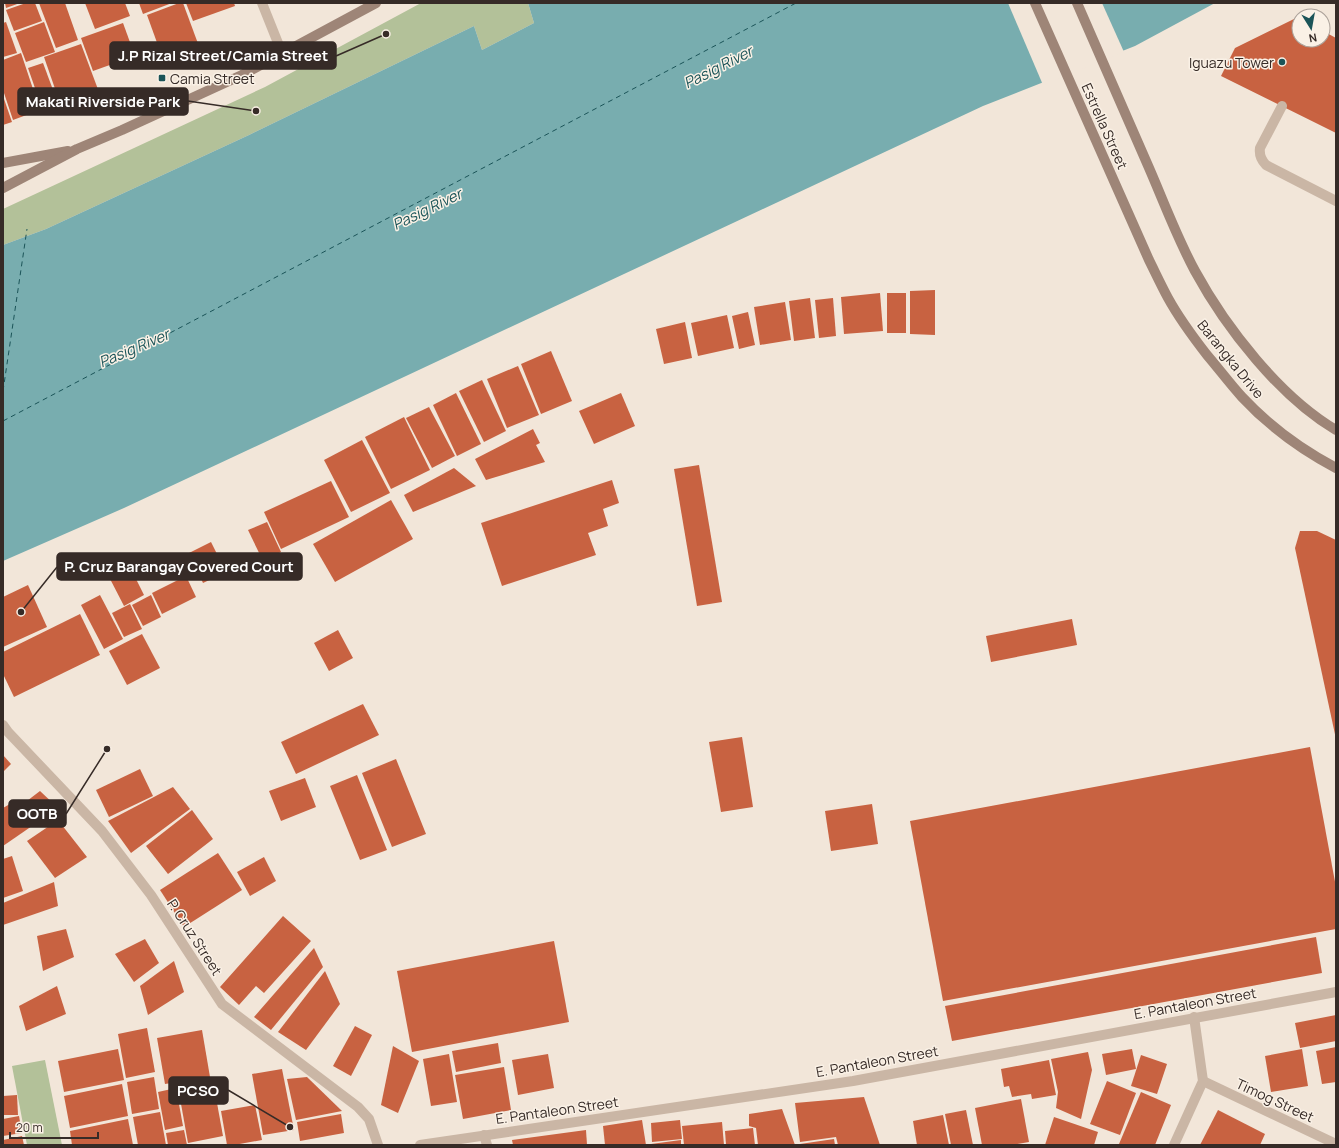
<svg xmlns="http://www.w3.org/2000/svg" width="1339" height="1148" font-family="Manrope,sans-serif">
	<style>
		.green { fill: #b3c199 }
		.water { fill: #78adaf }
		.pier { fill: #f2e6d9 }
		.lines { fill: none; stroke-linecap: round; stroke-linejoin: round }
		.ferry { stroke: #1b5458; stroke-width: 1; stroke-dasharray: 5 4; stroke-linecap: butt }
		.building { fill: #c86241 }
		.service { stroke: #cab6a5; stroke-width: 10 }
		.minor { stroke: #cab6a5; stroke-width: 10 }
		.tertiary { stroke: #cab6a5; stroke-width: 10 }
		.secondary { stroke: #9e8577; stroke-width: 10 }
		.poi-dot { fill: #1b5458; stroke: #faf1e6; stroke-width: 1.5 }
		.labels { text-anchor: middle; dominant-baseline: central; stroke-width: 3; stroke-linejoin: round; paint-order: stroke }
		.poi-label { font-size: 14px; fill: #362b27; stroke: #faf1e6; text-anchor: end }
		.street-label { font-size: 14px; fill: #362b27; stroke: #faf1e6 }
		.water-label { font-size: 15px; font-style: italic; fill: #1b5458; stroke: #faf1e6 }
		.leader { fill: none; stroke: #362b27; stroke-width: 1.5 }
		.callout-dot { fill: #362b27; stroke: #faf1e6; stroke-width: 1.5 }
		.callout { fill: #362b27; stroke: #362b27; stroke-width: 1.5 }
		.callout-label { font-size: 15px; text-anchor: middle; font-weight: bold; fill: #fff }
	</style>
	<rect width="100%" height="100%" fill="#f2e6d9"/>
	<g class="green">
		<polygon points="421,3 528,3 534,23 482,50 474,26 249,135 46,229 3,245 3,209 265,87"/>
		<polygon points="45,1060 62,1145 27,1145 12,1066"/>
	</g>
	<polygon class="water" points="528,3 1215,3 1135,46 983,106 124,508 3,561 3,245 46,229 249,135 474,26 482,50 534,23"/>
	<polygon class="pier" points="1008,3 1102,3 1124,52 1043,85"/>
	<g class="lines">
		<g class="ferry">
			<polyline points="3,391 27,229"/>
			<polyline points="3,421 796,3"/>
		</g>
	</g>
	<g class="building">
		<polygon points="5,3 20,3 6,8"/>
		<polygon points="26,3 35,3 42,21 14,31 6,10"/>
		<polygon points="39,3 65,3 78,40 56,48"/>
		<polygon points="85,3 125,3 130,16 95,29"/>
		<polygon points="139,3 172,3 143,14"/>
		<polygon points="179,3 183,3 200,49 164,62 147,15"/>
		<polygon points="186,3 234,3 235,6 193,21"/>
		<polygon points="1296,18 1299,19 1299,40 1323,40 1323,31 1336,38 1336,133 1221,76 1235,48"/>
		<polygon points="6,22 17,53 3,57 3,23"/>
		<polygon points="44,22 55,52 26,62 15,33"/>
		<polygon points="123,23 135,56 93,71 81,38"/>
		<polygon points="81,44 99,92 61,106 44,57"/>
		<polygon points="21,53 40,110 13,120 3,90 3,60"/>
		<polygon points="43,63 59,106 43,111 28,68"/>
		<polygon points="3,96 12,122 3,125"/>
		<polygon points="935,290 935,335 910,334 910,291"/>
		<polygon points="880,293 883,331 844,334 841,297"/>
		<rect x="887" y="293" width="19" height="40"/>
		<polygon points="810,298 815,338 794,341 789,301"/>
		<polygon points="833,298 836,336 819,338 815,300"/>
		<polygon points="785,302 791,340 760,345 754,307"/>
		<polygon points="748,312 755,345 739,349 732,316"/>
		<polygon points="727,315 734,348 698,356 691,323"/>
		<polygon points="685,322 692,358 664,364 656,329"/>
		<polygon points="551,351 572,401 541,414 521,364"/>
		<polygon points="518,366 539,415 507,428 487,379"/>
		<polygon points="482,380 506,431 484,442 459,391"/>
		<polygon points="456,393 481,444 457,456 433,405"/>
		<polygon points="621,393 635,426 594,444 579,411"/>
		<polygon points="429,407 455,456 432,468 406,418"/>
		<polygon points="404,417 430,470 391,489 365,437"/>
		<polygon points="533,429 540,443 536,445 545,462 486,480 475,459"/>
		<polygon points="362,440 390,493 351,512 324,460"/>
		<polygon points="699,465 722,602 697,606 674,469"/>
		<polygon points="454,468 476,486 413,512 404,495"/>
		<polygon points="612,480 619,503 603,509 608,526 588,533 596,555 502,586 481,523"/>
		<polygon points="331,481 349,517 281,549 264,512"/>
		<polygon points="391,500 413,539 335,582 313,544"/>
		<polygon points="267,522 281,552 263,561 248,530"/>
		<polygon points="1300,531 1317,531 1336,540 1336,739 1295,548"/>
		<polygon points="211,542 226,572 203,583 189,553"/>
		<polygon points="128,563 144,595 124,606 107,573"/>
		<polygon points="186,576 196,597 162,614 152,593"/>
		<polygon points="28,585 47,627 3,647 3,597"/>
		<polygon points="100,595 123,639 104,649 81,605"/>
		<polygon points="151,595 161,617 143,626 132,605"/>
		<polygon points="130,604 142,629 124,637 112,613"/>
		<polygon points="80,614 100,655 14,697 3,674 3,652"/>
		<polygon points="1072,619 1077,645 991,662 986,636"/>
		<polygon points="338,630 353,658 329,671 314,643"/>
		<polygon points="142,634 160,668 127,685 109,651"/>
		<polygon points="363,704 379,735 296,774 281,742"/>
		<polygon points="742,737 753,807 721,812 709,742"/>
		<polygon points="1310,747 1336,887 1336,929 943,1001 910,821"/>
		<polygon points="3,755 11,764 3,772"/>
		<polygon points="396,759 426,834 392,847 362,773"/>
		<polygon points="140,769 153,796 109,817 96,790"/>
		<polygon points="357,775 387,850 360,860 330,786"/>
		<polygon points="305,778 316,807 281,821 269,791"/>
		<polygon points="173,787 190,809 131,853 108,821"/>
		<polygon points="40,791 56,806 38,824 23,804"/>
		<polygon points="15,801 32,826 3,846 3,808"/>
		<polygon points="872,804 878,844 831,851 825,811"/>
		<polygon points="192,810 213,839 168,874 146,846"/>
		<polygon points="58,820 87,857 55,878 27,841"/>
		<polygon points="218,853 242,890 184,927 160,890"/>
		<polygon points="12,856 23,891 3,898 3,859"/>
		<polygon points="264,857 276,881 250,896 237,872"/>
		<polygon points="54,882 58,906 3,925 3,903"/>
		<polygon points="283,916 311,941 264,993 256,986 239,1005 220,987"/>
		<polygon points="66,929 74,957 43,971 37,936"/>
		<polygon points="1316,937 1322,973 952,1041 945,1006"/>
		<polygon points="145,939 159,963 134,982 115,954"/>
		<polygon points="554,941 569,1022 412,1052 397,971"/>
		<polygon points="314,948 323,967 271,1030 254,1017"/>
		<polygon points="174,961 184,992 148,1015 140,986"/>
		<polygon points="325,971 340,1004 306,1050 278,1032"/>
		<polygon points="57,986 66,1014 26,1031 19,1006"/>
		<polygon points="1336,1015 1336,1041 1300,1048 1295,1023"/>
		<polygon points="355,1026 372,1035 351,1076 333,1066"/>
		<polygon points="147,1028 155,1072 126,1078 118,1034"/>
		<polygon points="202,1030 210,1077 165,1084 157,1038"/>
		<polygon points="498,1043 501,1063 456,1072 452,1051"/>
		<polygon points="393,1046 419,1061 398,1113 381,1105"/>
		<polygon points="1336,1047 1336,1082 1322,1084 1316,1051"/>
		<polygon points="118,1049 124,1080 64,1092 58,1061"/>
		<polygon points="1132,1049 1136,1069 1106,1075 1102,1054"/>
		<polygon points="1302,1049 1308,1086 1271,1092 1265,1056"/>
		<polygon points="1088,1052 1092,1070 1081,1119 1056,1108 1058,1092 1051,1059"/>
		<polygon points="449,1054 457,1102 431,1106 423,1059"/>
		<polygon points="548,1054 554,1088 518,1095 512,1060"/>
		<polygon points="1141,1055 1167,1064 1157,1094 1131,1086"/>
		<polygon points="1049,1060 1056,1095 1032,1099 1031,1094 1012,1097 1009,1086 1004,1087 1001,1069"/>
		<polygon points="504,1067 511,1110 463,1119 455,1075"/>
		<polygon points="282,1069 294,1130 263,1135 252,1074"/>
		<polygon points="154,1077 159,1109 132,1114 127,1082"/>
		<polygon points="307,1077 342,1111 296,1120 287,1079"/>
		<polygon points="213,1081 223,1136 188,1143 178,1087"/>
		<polygon points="1107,1081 1136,1093 1120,1135 1090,1124"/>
		<polygon points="122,1084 128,1116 70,1128 64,1096"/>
		<polygon points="176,1088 183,1126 165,1130 158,1092"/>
		<polygon points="1141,1092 1171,1105 1155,1145 1120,1145 1119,1144"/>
		<polygon points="17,1095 18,1115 3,1115 3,1096"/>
		<polygon points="864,1097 880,1145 838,1145 836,1137 800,1142 795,1103"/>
		<polygon points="1021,1099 1029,1142 1012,1145 982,1145 975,1108"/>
		<polygon points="255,1105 262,1140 234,1145 227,1145 221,1111"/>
		<polygon points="782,1109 795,1145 758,1145 756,1128 749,1126 749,1114"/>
		<polygon points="966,1110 973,1145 951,1145 945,1114"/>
		<polygon points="1218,1110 1265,1134 1260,1145 1200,1145"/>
		<polygon points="160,1112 166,1145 138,1145 133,1117"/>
		<polygon points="341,1114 344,1133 300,1141 297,1122"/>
		<polygon points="943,1115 949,1145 917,1145 913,1121"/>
		<polygon points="19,1116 22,1133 3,1136 3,1119"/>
		<polygon points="1054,1117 1098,1132 1094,1145 1045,1145"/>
		<polygon points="128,1119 133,1145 72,1145 70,1131"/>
		<polygon points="642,1120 646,1145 605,1145 603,1126"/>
		<polygon points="680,1120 682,1139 652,1142 651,1123"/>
		<polygon points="722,1122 724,1145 684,1145 682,1126"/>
		<polygon points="753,1128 755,1145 726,1145 725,1131"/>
		<polygon points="184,1130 187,1145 168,1145 166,1133"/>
		<polygon points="586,1130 587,1145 513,1145 512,1140"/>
		<polygon points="22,1136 24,1145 3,1145 3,1140"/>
		<polygon points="834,1139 835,1145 800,1145 800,1144"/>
		<polygon points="681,1140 681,1145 651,1145 651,1144"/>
	</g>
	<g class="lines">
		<path class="service" d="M1282,106l-22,42c-1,7 1,12 6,17l70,36"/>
		<g class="minor">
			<polyline points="262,3 282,53"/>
			<polyline points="3,725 8,732 102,831 151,895 222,1004 358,1107 369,1119 378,1145"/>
			<polyline points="1203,1081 1336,1144"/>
			<polyline points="484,1135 487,1145"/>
			<polyline points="1174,1145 1203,1081 1194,1017"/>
		</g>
		<polyline class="tertiary" points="420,1145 853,1081 1336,992"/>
		<g class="secondary">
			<path d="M1035,3l114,257c6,12 12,25 19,38 11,20 25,39 39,57 12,14 23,29 35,42 27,29 60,53 94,71"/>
			<path d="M1077,3c23,53 46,105 69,158 16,36 30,75 49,110 31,57 85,126 141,159"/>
			<polyline points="3,163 68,151"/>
			<polyline points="3,188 77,149 122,130 242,75 376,3"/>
		</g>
	</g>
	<g class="poi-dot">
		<circle cx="1282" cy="62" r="4"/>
		<rect x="158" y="74" width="8" height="8" rx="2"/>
	</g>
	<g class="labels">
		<g class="poi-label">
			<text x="1274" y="62">Iguazu Tower</text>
			<text x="170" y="78" text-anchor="start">Camia Street</text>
		</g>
		<g class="street-label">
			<text transform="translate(1105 126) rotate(66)">Estrella Street</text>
			<text transform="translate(1231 359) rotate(51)">Barangka Drive</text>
			<text transform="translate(195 937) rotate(57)">P. Cruz Street</text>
			<text transform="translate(1195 1003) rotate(-10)">E. Pantaleon Street</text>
			<text transform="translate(877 1061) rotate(-10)">E. Pantaleon Street</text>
			<text transform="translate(1275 1100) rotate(25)">Timog Street</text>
			<text transform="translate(557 1110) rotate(-8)">E. Pantaleon Street</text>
		</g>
		<g class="water-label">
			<text transform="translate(718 67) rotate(-27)">Pasig River</text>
			<text transform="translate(427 209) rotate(-26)">Pasig River</text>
			<text transform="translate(134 348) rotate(-23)">Pasig River</text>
		</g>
	</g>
	<path class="leader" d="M386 34L336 56M256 111L188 101M21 612L57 567M107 749L66 814M290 1127L228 1090"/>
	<g class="callout-dot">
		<circle cx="386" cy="34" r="4"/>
		<circle cx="256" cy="111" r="4"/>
		<circle cx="21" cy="612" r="4"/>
		<circle cx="107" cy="749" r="4"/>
		<circle cx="290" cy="1127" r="4"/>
	</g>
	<g class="callout">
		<rect x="110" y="42" width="226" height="27" rx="4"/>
		<rect x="18" y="88" width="170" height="27" rx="4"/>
		<rect x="57" y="553" width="245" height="27" rx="4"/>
		<rect x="9" y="800" width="57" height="27" rx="4"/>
		<rect x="169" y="1077" width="59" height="27" rx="4"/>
	</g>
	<g class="callout-label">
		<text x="223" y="61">J.P Rizal Street/Camia Street</text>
		<text x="103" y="107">Makati Riverside Park</text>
		<text x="179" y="572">P. Cruz Barangay Covered Court</text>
		<text x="37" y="819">OOTB</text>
		<text x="198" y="1096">PCSO</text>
	</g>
	<rect width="1339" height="1148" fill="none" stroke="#362b27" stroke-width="8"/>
	<g transform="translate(1311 28) rotate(169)"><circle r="19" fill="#faf1e6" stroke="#aca29a"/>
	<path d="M0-3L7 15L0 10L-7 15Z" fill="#1b5458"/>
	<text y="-6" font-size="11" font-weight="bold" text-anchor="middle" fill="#362b27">N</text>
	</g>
	<path d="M10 1132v6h88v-6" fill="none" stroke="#362b27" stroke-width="2"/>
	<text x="16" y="1132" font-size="12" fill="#362b27" stroke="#faf1e6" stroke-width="3" paint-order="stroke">20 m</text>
</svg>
